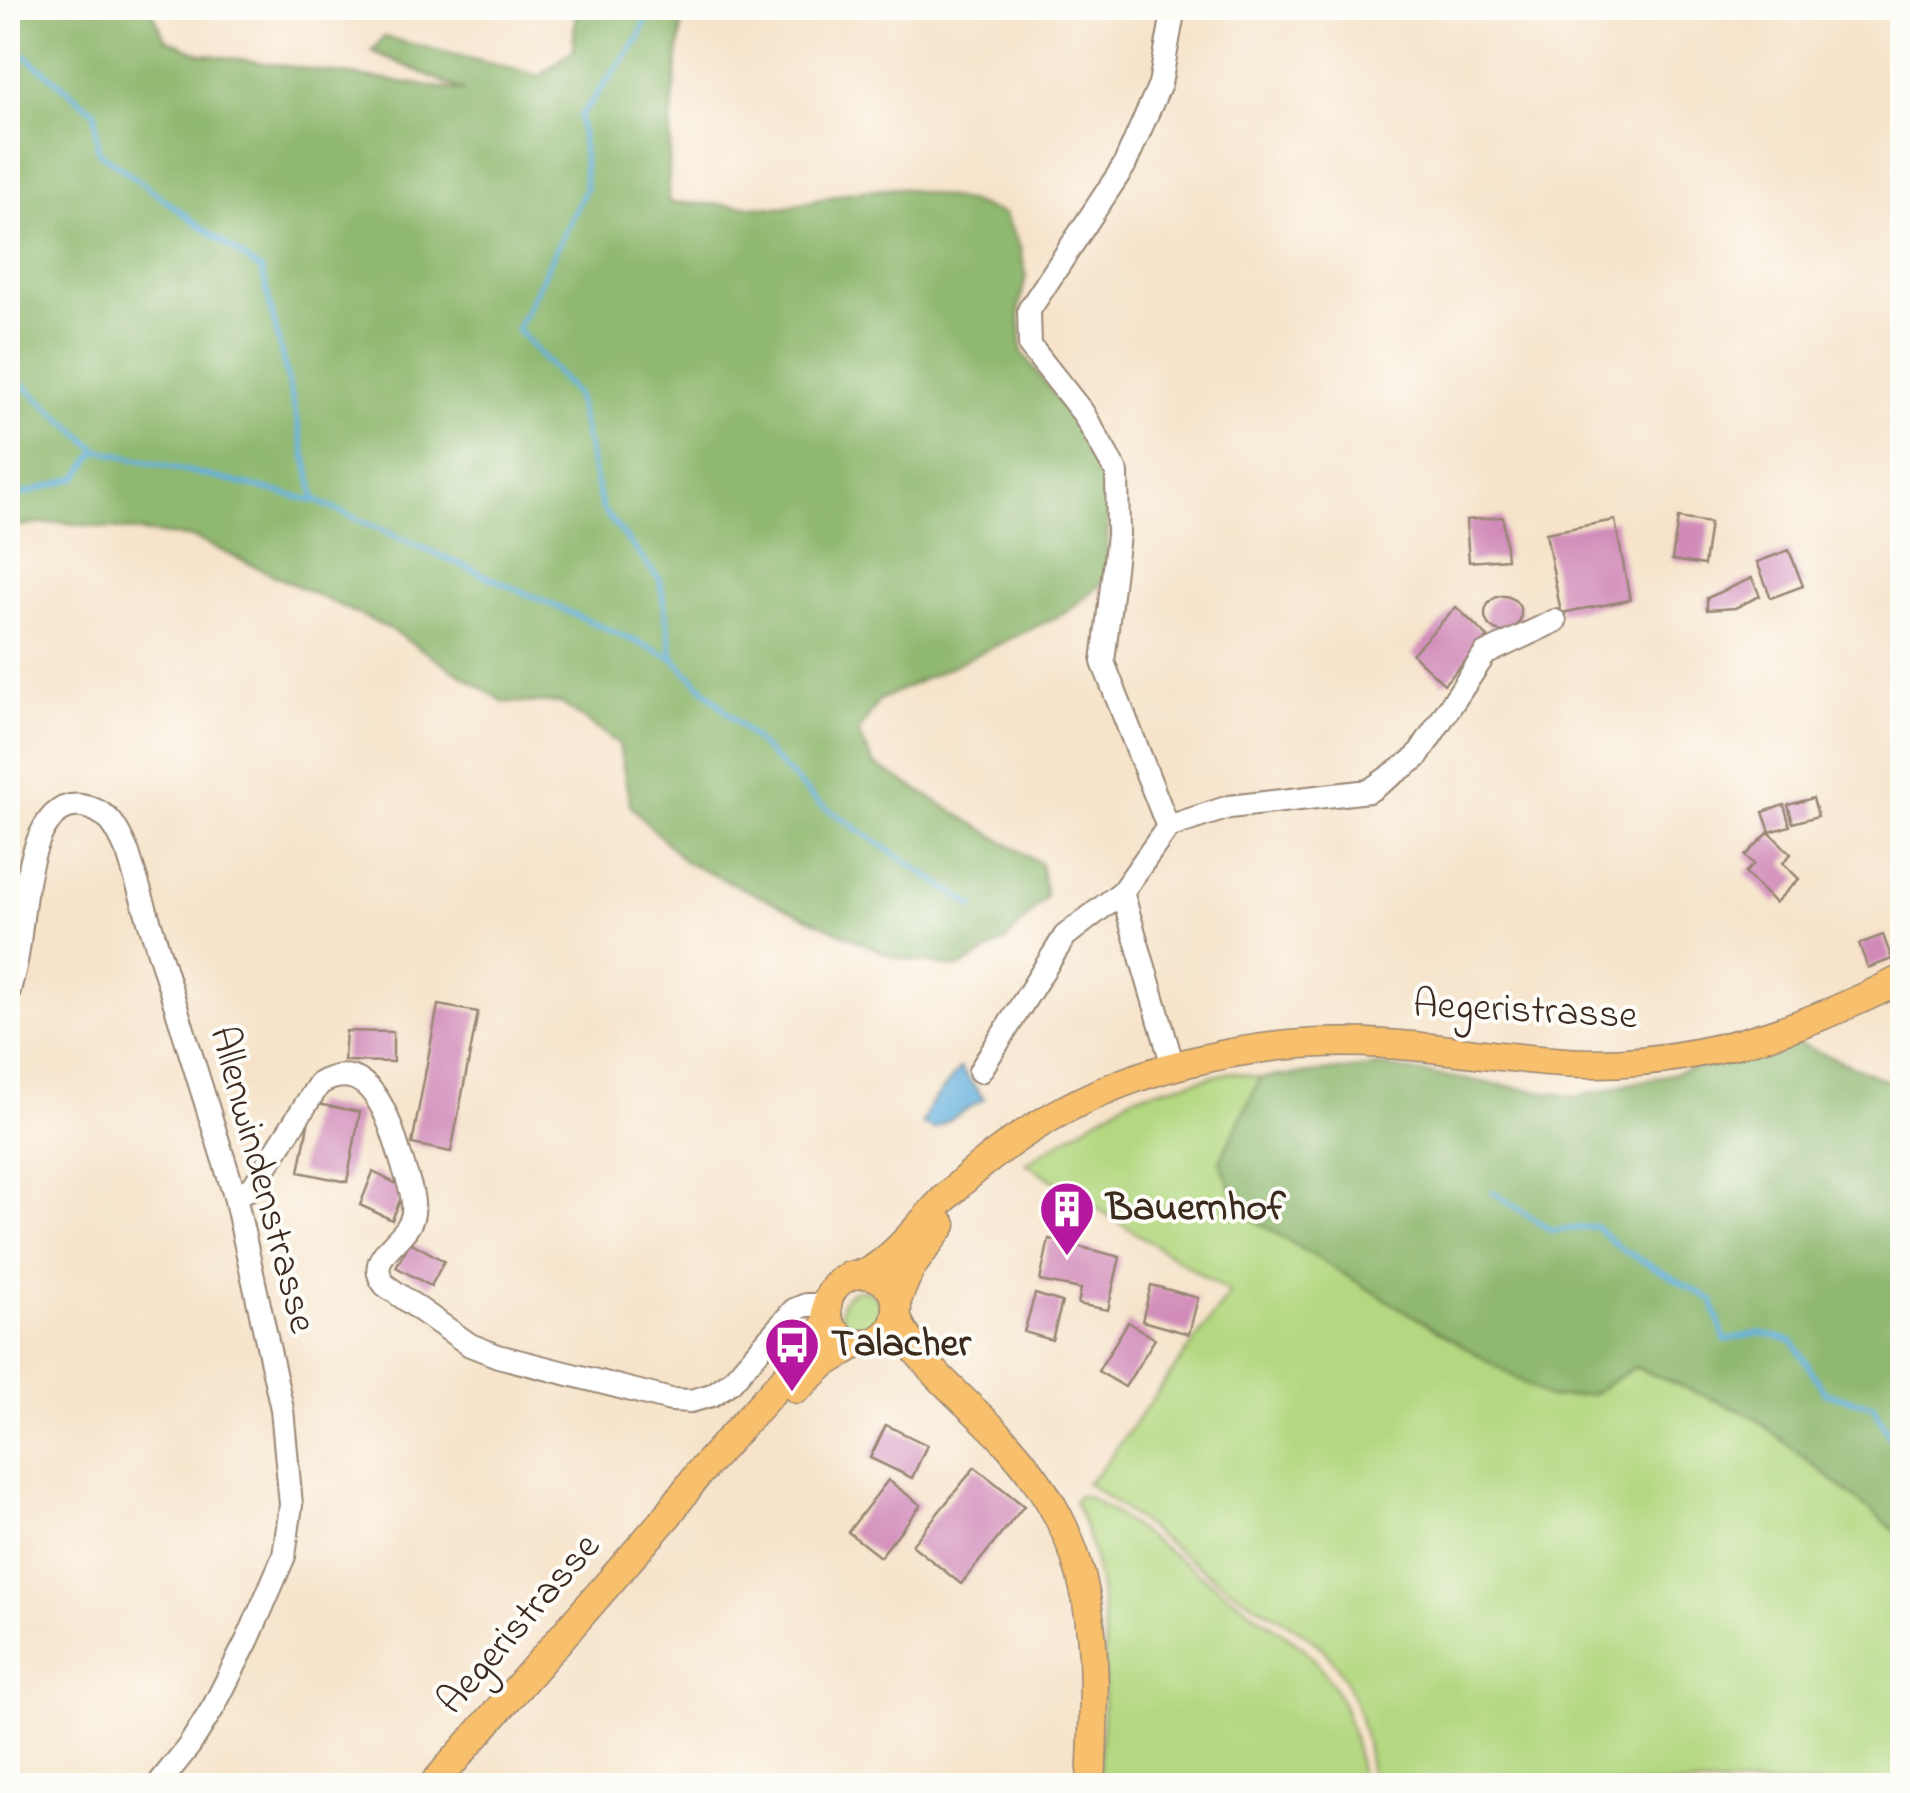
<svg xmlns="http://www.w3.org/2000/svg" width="1910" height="1793" font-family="'Indie Flower',sans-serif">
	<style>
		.green { fill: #b4d881; stroke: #788150; stroke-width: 2.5 }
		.forest { fill: #8fb86f; stroke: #657146; stroke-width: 2.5 }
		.water { fill: #63b0dd; stroke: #4f6d7e; stroke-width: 2.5 }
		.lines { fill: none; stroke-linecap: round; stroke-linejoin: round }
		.stream { stroke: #63b0dd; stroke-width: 5 }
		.building { fill: #d18bb9 }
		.minor-casing { stroke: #988674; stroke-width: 26 }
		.major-casing { stroke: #988674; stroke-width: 31 }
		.minor { stroke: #fff; stroke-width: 22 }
		.major { stroke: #f8bf6c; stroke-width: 28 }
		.labels { text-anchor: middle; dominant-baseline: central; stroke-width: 8; stroke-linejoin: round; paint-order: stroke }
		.street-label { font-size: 40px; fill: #3b2a1e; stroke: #fdfcf7 }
		.poi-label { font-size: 40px; font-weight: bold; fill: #3b2a1e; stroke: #fdfcf7; text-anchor: start }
	</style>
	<rect width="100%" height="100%" fill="#fdfcf7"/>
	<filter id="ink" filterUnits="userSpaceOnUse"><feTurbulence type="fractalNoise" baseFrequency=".01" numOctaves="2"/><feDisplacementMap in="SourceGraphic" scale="20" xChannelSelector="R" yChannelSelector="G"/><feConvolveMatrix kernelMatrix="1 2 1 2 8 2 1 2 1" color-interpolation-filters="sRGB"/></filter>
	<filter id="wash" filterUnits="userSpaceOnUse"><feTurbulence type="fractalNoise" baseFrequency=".0048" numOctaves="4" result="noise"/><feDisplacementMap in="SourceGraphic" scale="40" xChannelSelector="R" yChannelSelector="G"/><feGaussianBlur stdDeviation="2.25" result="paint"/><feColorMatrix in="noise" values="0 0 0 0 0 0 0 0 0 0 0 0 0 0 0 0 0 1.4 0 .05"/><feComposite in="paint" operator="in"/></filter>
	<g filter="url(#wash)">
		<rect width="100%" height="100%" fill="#f6e3c9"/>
		<g class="green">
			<path d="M1231,1072l29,6 -40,83 372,233 43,-27 116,48 151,121v249h-531c-2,-44 -15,-102 -47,-135 -25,-25 -61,-39 -90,-59 -51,-33 -97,-75 -148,-108l13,-11 131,-179 -204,-130 107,-67z"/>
			<circle cx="861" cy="1310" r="20"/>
			<path d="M1078,1496h8l25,15 193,137c41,42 50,81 58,137h-264c6,-96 19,-194 -24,-284z"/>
		</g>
		<g class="forest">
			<polygon points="8,8 151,8 165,39 201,54 464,91 372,51 384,37 540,76 573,50 576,8 678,8 683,12 671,120 668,202 783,208 852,192 900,188 969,202 1004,214 1020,247 1026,276 1019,308 1022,352 1076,425 1108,484 1107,579 1067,612 879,700 858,733 874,764 1041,864 1046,897 1005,941 959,968 894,957 685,862 630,805 619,744 561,703 504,702 388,628 194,538 58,522 8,527"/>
			<polygon points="1797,1043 1902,1087 1902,1536 1751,1415 1635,1367 1592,1394 1549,1398 1241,1212 1220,1161 1260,1078 1379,1066 1577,1097"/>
		</g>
		<polygon class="water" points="960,1068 984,1099 934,1129 922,1124 929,1107"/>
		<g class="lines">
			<g class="stream">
				<polyline points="651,8 639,38 580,117 586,188 517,329 576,395 602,509 660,580 673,658"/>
				<polyline points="8,42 95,112 98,151 262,271 316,501 673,658 816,801 974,907"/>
				<polyline points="8,372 98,450 315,501"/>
				<polyline points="8,499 78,477 97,450"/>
				<polyline points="1493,1192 1552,1231 1596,1226 1618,1247 1712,1300 1725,1340 1761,1333 1793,1341 1825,1393 1873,1405 1902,1460"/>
			</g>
		</g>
		<g id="blocks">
			<g class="building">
				<polygon points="1503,517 1507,559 1469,562 1466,520"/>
				<polygon points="1678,518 1710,523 1704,565 1672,560"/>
				<polygon points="1615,520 1630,600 1561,613 1546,533"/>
				<polygon points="1789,550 1803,586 1771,598 1757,562"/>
				<polygon points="1752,578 1760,596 1735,608 1707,610 1707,598"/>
				<circle cx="1503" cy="614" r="18"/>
				<polygon points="1456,607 1488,637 1444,684 1412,654"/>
				<polygon points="1813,798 1818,816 1793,823 1788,805"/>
				<polygon points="1784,805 1790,826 1770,832 1763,812"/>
				<polygon points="1769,832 1791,854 1783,863 1799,879 1775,903 1745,873 1754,864 1745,856"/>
				<polygon points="1883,935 1892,959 1868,968 1859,944"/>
				<polygon points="438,1005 478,1012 451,1152 412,1144"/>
				<polygon points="346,1031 393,1032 393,1062 344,1061"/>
				<polygon points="312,1103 360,1112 347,1182 299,1172"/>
				<polygon points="373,1172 405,1188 392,1220 360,1205"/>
				<polygon points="1049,1239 1120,1257 1108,1310 1078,1304 1081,1289 1040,1281"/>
				<polygon points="410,1242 444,1261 431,1286 396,1267"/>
				<polygon points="1151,1285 1198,1298 1189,1334 1142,1321"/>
				<polygon points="1035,1294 1062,1302 1052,1340 1024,1332"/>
				<polygon points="1128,1322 1155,1339 1125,1387 1098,1371"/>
				<polygon points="886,1425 927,1445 912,1478 870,1458"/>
				<polygon points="975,1467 1024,1506 961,1584 912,1545"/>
				<polygon points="888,1480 921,1505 880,1557 848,1532"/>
			</g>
		</g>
	</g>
	<g filter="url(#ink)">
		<use href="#blocks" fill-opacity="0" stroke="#988674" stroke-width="2.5"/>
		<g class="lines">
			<g class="minor-casing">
				<g id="minor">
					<polyline points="1168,827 1229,807 1369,791 1416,758 1485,654 1555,621"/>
					<path d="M8,994c3,-12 7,-25 9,-38 7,-36 8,-158 65,-150 28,5 36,24 46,47l107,343 47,213 9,96 -7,51 -36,83 -34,67 -25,40 -32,40"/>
					<polyline points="1173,1066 1122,892 1168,827 1103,662 1118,535 1117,473 1083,413 1030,346 1029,310 1124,166 1160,84 1174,8"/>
					<polyline points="980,1071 1065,936 1122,892"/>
					<path d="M235,1196l18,-9 66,-103c52,-31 71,38 82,75 5,17 14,36 12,54 -3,28 -52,42 -28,72l85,60 28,11 173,44 20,1 21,-6 19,-13 63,-72 12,-5h20"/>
				</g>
			</g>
			<g class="major-casing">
				<g id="major">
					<circle cx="862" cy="1309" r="35"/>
					<path d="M865,1274c34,-19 54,-51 82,-78 61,-61 144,-108 228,-130 69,-19 139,-27 211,-22 68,4 135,18 204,19 109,1 217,-35 312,-84"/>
					<polyline points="896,1302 910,1269 942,1225"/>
					<path d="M896,1317c21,48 70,83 105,120 102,110 96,208 90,349"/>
					<polyline points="797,1389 825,1363 856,1344"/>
					<polyline points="432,1786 668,1515 698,1474 809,1351 828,1320"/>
				</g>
			</g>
			<use href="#minor" class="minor"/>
			<use href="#major" class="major"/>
		</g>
	</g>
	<defs>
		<g id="building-pin" transform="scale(2.875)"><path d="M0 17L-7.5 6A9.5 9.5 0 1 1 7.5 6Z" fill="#b5179e" stroke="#fdfcf7"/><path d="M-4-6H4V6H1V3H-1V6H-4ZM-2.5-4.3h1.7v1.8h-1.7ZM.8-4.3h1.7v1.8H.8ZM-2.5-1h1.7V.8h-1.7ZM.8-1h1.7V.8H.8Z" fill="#fff"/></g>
		<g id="bus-pin" transform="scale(2.875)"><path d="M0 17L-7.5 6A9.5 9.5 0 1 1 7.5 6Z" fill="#b5179e" stroke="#fdfcf7"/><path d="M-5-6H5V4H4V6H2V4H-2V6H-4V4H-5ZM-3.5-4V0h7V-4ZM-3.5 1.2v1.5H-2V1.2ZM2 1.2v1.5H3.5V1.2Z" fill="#fff"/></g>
	</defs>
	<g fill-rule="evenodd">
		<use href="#building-pin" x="1067" y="1209"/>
		<use href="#bus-pin" x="792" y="1345"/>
	</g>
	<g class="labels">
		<g class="street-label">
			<text transform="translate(1525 1012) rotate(3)">Aegeristrasse</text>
			<text transform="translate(261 1180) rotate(75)">Allenwindenstrasse</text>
			<text transform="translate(520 1625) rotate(-49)">Aegeristrasse</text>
		</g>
		<g class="poi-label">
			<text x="1106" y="1209">Bauernhof</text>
			<text x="831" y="1345">Talacher</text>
		</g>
	</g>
	<rect width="1910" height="1793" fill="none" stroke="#fdfcf7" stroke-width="40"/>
</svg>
